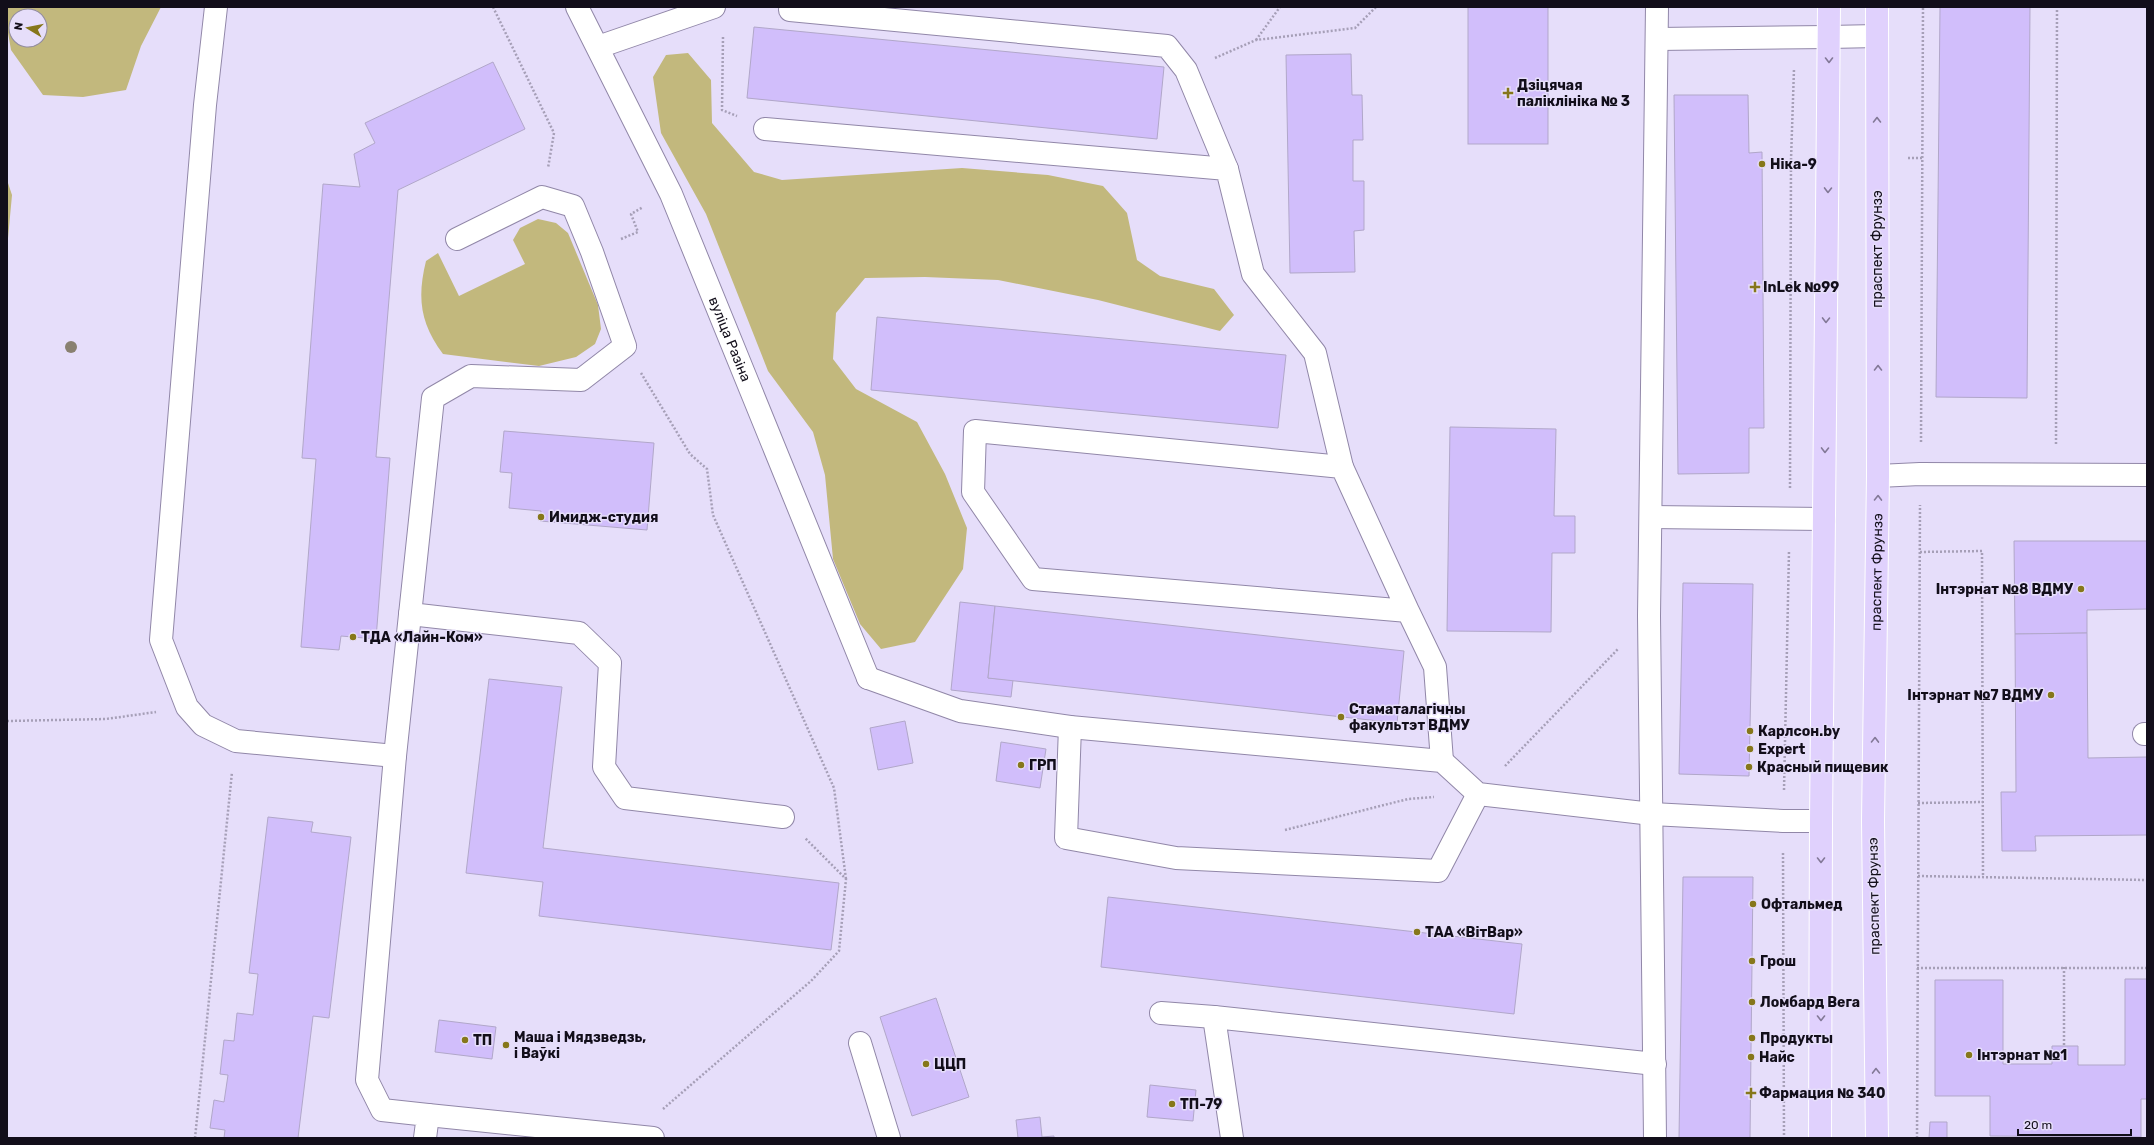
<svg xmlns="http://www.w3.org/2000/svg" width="2154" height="1145" font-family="Rubik,sans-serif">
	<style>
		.green { fill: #c2b87d; fill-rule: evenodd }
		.building { fill: #d1befb; stroke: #b1a7c9 }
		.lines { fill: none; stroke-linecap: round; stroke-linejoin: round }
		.service-casing { stroke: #9187a8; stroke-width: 24 }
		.minor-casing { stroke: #9187a8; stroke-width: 24 }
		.primary-casing { stroke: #fff; stroke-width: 24 }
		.path { stroke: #a69fb7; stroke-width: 2.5; stroke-dasharray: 2 2; stroke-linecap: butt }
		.service { stroke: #fff; stroke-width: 22 }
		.minor { stroke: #fff; stroke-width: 22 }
		.primary { stroke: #e0d1fd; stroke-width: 22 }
		.tree { fill: #898070 }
		.oneway { stroke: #837997 }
		.poi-dot { fill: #86771a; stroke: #e6defa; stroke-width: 1.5 }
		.labels { text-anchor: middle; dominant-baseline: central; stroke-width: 3; stroke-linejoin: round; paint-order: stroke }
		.poi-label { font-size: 14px; font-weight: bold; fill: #120e1a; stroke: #e6defa; text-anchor: start }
		.street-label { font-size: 14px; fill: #120e1a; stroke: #e6defa }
	</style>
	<rect width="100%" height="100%" fill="#e6defa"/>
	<g class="green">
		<path d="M7,7h154l-20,39 -15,44 -43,7 -40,-2 -32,-45 -4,-23zM16,16h24v24h-24z"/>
		<polygon points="688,53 711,80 712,123 754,172 782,180 962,168 1048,175 1103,186 1127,213 1137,260 1160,276 1214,289 1234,315 1220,331 1098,300 998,280 925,277 865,278 836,313 833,359 856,389 917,422 945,474 967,528 963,569 915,642 881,649 860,624 833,559 825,475 813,432 768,371 706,214 661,133 653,77 666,55"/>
		<polygon points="7,180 12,195 7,249"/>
		<path d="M538,219l18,4 12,10 30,72 3,24 -6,15 -19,13 -37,9 -96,-12c-23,-31 -26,-56 -17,-93l12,-8 21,43 66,-32 -12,-24 7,-12z"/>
	</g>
	<g class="building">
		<rect x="1468" y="7" width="80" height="137"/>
		<polygon points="1940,7 2030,7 2027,398 1936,397"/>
		<polygon points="754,27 1164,67 1157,139 747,98"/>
		<polygon points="1351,54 1352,95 1362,95 1363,140 1353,140 1353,181 1364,181 1364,230 1354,231 1355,272 1290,273 1286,55"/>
		<polygon points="493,62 525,129 398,190 376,457 390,458 376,639 341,636 339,650 301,647 316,459 302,458 323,184 360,187 354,154 375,143 365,123"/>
		<polygon points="1674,95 1748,95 1749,153 1762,152 1764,428 1749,428 1749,473 1678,474"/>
		<polygon points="877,317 1286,355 1278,428 871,390"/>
		<polygon points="1450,427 1556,429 1554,516 1575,516 1575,553 1552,553 1551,632 1447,631"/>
		<polygon points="504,431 654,443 647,530 540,521 541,511 509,508 512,473 500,472"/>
		<polygon points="2014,541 2147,541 2147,609 2087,610 2087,633 2015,634"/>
		<polygon points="1683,583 1753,584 1749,776 1679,774"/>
		<polygon points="960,602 995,606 988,678 1013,680 1011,697 951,690"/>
		<polygon points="995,606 1404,651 1397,723 988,678"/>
		<polygon points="2087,633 2088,758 2147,757 2147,835 2035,836 2036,851 2002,851 2001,792 2016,792 2015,634"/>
		<polygon points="489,679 562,687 543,848 839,883 831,950 539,916 543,882 466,873"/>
		<polygon points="905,721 913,763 878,770 870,728"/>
		<polygon points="1001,742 1046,749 1040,788 996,781"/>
		<polygon points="268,817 313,822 311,832 351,837 329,1018 313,1016 298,1138 224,1138 225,1130 210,1128 214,1100 224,1102 228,1075 220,1074 224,1040 234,1041 237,1013 253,1015 258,974 249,973"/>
		<polygon points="1683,877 1753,877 1750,1138 1679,1138"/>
		<polygon points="1108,897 1522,944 1514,1014 1101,967"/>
		<polygon points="2125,979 2147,979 2147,1099 2141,1099 2141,1137 1990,1136 1990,1096 1935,1096 1935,980 2003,980 2003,1064 2052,1064 2052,1046 2078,1046 2078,1065 2125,1065"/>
		<polygon points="936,998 969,1097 912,1116 880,1017"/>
		<polygon points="439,1020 496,1027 492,1059 435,1052"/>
		<polygon points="1150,1085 1196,1090 1193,1121 1147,1117"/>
		<polygon points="1040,1117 1042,1137 1054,1136 1054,1138 1018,1138 1016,1120"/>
		<polygon points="1930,1122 1947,1122 1947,1138 1929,1138"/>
	</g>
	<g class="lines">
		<g class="service-casing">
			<g id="service">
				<polyline points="216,7 205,105 161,640 187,707 203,725 236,741 395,756 367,1080 382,1110 428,1115 425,1138"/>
				<polyline points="790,10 1167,46 1186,70 1227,169"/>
				<polyline points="1657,39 1829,37"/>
				<polyline points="598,47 714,7"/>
				<polyline points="765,129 1227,169 1253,274 1315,353 1342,467"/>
				<polyline points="1878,476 1920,474 2147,475"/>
				<polyline points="1651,517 1824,519"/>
				<polyline points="1408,611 1342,467 975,431 973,492 1033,579 1408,611 1435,667 1442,761"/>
				<polyline points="410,614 579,633 610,663 604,767 625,798 783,817"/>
				<polyline points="868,678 960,711 1070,727 1442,761 1478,794 1652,814 1783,821 1821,821"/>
				<polyline points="1070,727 1066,838 1176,858 1438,871 1478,794"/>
				<polyline points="2144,734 2147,734"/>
				<polyline points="395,756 433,398 471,376 581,380 625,346 592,252 573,206 542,197 457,239"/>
				<polyline points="1161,1013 1214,1017"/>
				<polyline points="860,1043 889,1138"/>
				<polyline points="428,1115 653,1138"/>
				<polyline points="1232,1138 1214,1017 1655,1064"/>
				<polyline points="1655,1138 1649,616 1657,7"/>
			</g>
		</g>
		<g class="minor-casing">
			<g id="minor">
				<path id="s1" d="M577,7l94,187 197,484"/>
				<polyline points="1829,37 1877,36"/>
			</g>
		</g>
		<g class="primary-casing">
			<g id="primary">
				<polyline points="1820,1138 1821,821 1829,7"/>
				<path id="s2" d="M1877,1138l-4,-317 5,-345 -1,-469"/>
			</g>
		</g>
		<g class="path">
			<polyline points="493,7 554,133 548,168"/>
			<polyline points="723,37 722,110 737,116"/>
			<polyline points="1256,40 1280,7"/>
			<polyline points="1215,58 1256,40 1355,28 1376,7"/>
			<polyline points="1908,158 1922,158"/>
			<polyline points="621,239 638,232 631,214 643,207"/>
			<polyline points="641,373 690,454 707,469 713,515 834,788 846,879"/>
			<polyline points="1921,442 1923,7"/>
			<polyline points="2056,444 2057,7"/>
			<polyline points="1790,488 1791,160 1794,69"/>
			<polyline points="1920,552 1982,551 1983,877"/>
			<polyline points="7,721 106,719 156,712"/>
			<polyline points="1505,766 1618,649"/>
			<polyline points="1784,790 1789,551"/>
			<polyline points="1918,803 1983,802"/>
			<polyline points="1285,830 1408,799 1434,797"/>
			<polyline points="1783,853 1784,1138"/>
			<polyline points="1918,876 2147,880"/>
			<polyline points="2064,967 2064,1046"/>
			<polyline points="1917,968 2147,968"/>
			<polyline points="663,1109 811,981 839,951 846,879 805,838"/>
			<polyline points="195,1138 232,772"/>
			<polyline points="1917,1138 1920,505"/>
		</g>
		<use href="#service" class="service"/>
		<use href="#minor" class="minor"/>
		<use href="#primary" class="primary"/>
	</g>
	<circle class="tree" cx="71" cy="347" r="6"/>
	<defs><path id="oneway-chevron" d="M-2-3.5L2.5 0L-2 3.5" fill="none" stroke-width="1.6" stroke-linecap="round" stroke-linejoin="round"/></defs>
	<g class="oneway">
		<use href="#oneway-chevron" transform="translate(1829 60) rotate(90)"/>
		<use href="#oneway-chevron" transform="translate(1877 120) rotate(-90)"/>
		<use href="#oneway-chevron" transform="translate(1828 190) rotate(91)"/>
		<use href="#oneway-chevron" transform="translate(1826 320) rotate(91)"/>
		<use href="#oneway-chevron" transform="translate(1878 368) rotate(-90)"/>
		<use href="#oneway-chevron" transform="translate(1825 450) rotate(91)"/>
		<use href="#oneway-chevron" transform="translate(1878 498) rotate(-89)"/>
		<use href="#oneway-chevron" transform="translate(1875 740) rotate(-89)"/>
		<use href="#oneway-chevron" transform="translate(1821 860) rotate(90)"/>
		<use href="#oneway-chevron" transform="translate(1821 1018) rotate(90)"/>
		<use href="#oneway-chevron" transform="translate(1876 1071) rotate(-91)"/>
	</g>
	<g class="poi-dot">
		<path d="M1506 87h4v4h4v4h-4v4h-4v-4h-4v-4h4z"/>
		<circle cx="1762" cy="164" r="4"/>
		<path d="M1753 281h4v4h4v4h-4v4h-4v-4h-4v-4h4z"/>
		<circle cx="541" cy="517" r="4"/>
		<circle cx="2081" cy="589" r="4"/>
		<circle cx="353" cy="637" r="4"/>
		<circle cx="2051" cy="695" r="4"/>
		<circle cx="1341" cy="717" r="4"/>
		<circle cx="1750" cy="731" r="4"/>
		<circle cx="1750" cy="749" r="4"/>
		<circle cx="1021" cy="765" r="4"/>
		<circle cx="1749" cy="767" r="4"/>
		<circle cx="1753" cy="904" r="4"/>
		<circle cx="1417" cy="932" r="4"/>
		<circle cx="1752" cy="961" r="4"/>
		<circle cx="1752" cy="1002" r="4"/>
		<circle cx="1752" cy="1038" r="4"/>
		<circle cx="465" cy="1040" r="4"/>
		<circle cx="506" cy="1045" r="4"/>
		<circle cx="1969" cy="1055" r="4"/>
		<circle cx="1751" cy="1057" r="4"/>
		<circle cx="926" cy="1064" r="4"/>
		<path d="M1749 1087h4v4h4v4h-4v4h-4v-4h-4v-4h4z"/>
		<circle cx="1172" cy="1104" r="4"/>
	</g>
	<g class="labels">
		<g class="poi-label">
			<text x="1517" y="85">Дзіцячая<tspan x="1517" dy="16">паліклініка № 3</tspan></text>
			<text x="1770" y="164">Ніка-9</text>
			<text x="1763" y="287">InLek №99</text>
			<text x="549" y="517">Имидж-студия</text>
			<text x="2073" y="589" text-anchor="end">Інтэрнат №8 ВДМУ</text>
			<text x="361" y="637">ТДА «Лайн-Ком»</text>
			<text x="2043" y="695" text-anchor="end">Інтэрнат №7 ВДМУ</text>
			<text x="1349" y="709">Стаматалагічны<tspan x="1349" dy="16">факультэт ВДМУ</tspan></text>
			<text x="1758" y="731">Карлсон.by</text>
			<text x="1758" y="749">Expert</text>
			<text x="1029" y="765">ГРП</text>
			<text x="1757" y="767">Красный пищевик</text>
			<text x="1761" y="904">Офтальмед</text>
			<text x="1425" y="932">ТАА «ВітВар»</text>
			<text x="1760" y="961">Грош</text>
			<text x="1760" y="1002">Ломбард Вега</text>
			<text x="514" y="1037">Маша і Мядзведзь,<tspan x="514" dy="16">і Ваўкі</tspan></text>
			<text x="1760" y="1038">Продукты</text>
			<text x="473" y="1040">ТП</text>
			<text x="1977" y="1055">Інтэрнат №1</text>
			<text x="1759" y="1057">Найс</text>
			<text x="934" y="1064">ЦЦП</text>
			<text x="1759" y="1093">Фармация № 340</text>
			<text x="1180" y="1104">ТП-79</text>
		</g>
		<g class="street-label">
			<text transform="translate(1877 249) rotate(-90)">праспект Фрунзэ</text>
			<text stroke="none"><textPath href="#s1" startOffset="366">вуліца Разіна</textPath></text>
			<text stroke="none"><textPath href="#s2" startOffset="566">праспект Фрунзэ</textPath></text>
			<text transform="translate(1874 896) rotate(-91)">праспект Фрунзэ</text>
		</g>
	</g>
	<rect width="2154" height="1145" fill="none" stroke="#120e1a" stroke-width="16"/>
	<g transform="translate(28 28) rotate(280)"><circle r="19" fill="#e6defa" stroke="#918ba0"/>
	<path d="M0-3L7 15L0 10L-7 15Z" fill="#86771a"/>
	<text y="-6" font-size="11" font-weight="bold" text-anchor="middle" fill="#120e1a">N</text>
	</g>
	<path d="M2018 1129v6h113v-6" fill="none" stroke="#120e1a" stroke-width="2"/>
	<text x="2024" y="1129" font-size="12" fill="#120e1a" stroke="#e6defa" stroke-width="3" paint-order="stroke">20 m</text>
</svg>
